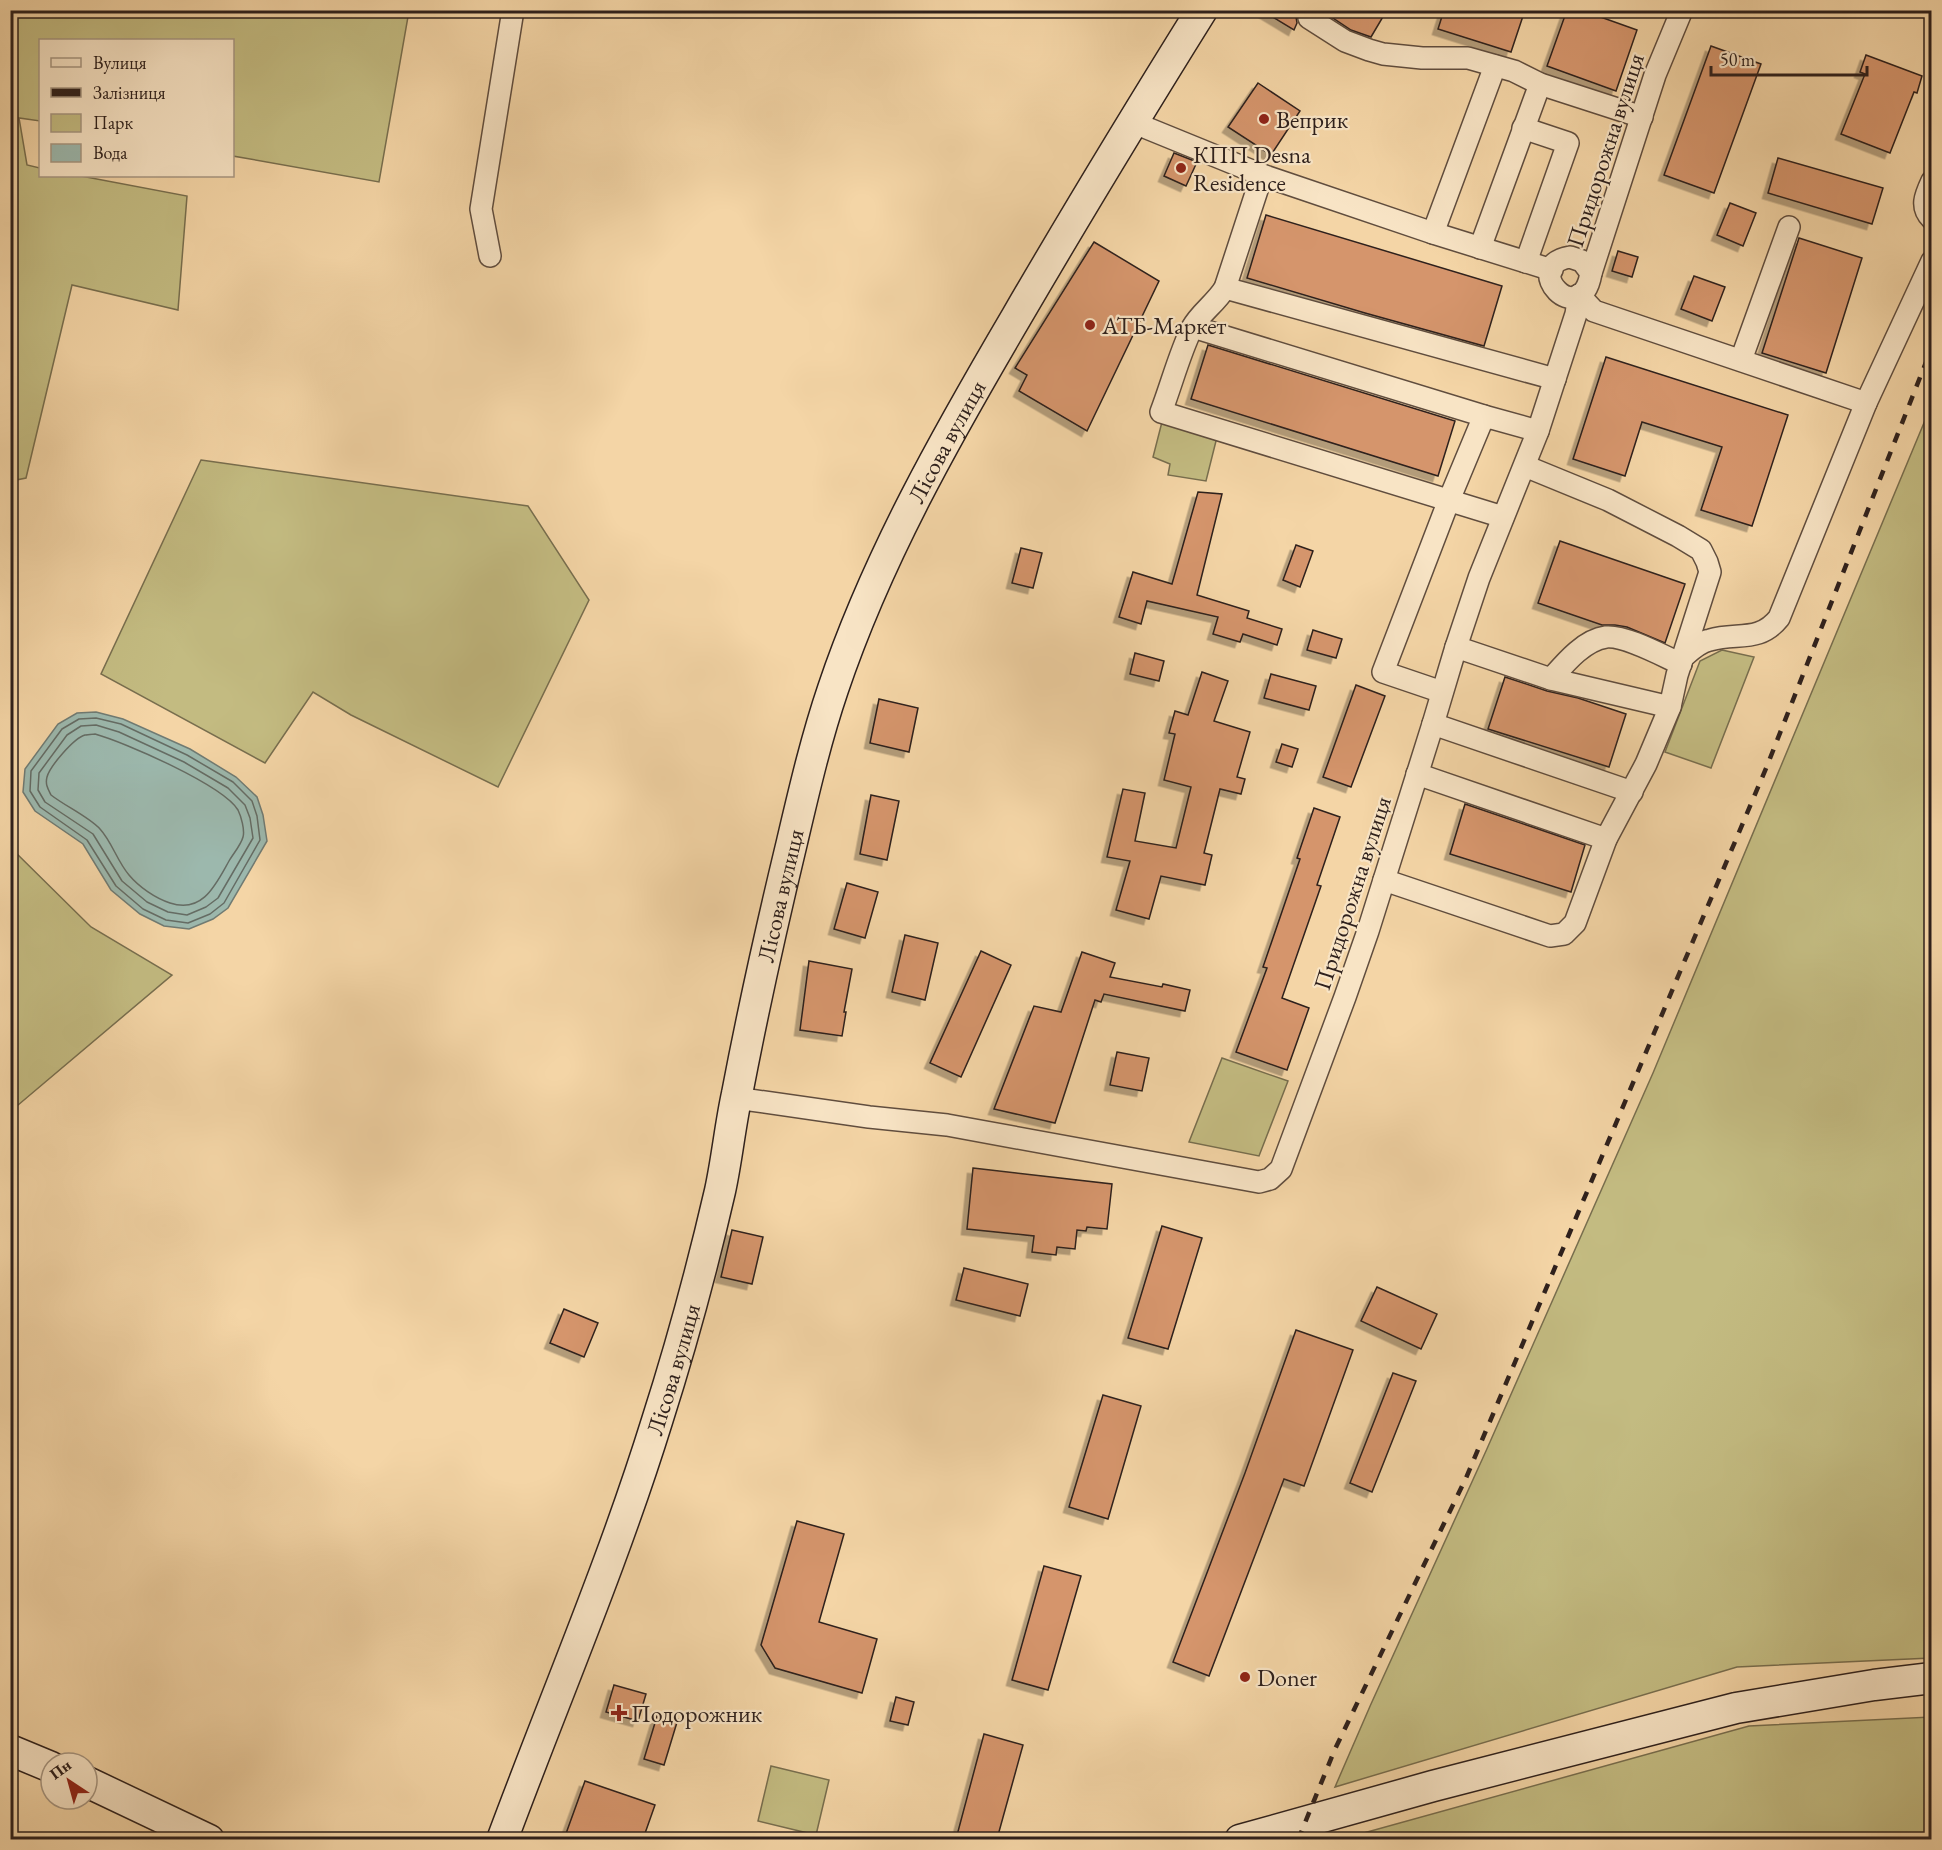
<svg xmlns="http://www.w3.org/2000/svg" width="1942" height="1850" font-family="'EB Garamond',serif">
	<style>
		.green { fill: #c3bb81; stroke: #786e4e; stroke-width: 1.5 }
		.water { fill: #9cb8ad; stroke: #707b73; stroke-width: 1.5 }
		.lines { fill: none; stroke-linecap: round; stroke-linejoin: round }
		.shore { stroke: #656c64; stroke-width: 1.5 }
		.building { fill: #d5956c; stroke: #2e201c; stroke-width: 1.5; filter: url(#shadow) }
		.street-casing { stroke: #604d3e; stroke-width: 24 }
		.secondary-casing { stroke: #2e201c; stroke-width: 33 }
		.street { stroke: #f8e4c5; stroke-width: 21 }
		.secondary { stroke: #f8e4c5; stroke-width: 30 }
		.rail { stroke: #2e201c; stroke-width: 4.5; stroke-dasharray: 10 10; stroke-linecap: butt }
		.poi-dot { fill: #8f2418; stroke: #f8e4c5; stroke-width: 2 }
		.labels { text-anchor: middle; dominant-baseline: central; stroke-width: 4.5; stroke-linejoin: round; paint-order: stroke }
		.poi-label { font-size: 24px; fill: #2e201c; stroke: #f8e4c5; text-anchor: start }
		.street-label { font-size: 24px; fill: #2e201c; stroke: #f8e4c5 }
	</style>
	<defs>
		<filter id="shadow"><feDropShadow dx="-5.5" dy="5.5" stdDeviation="0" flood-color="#0004"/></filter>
	</defs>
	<rect width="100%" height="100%" fill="#f4d5a6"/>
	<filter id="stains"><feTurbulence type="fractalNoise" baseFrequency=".00333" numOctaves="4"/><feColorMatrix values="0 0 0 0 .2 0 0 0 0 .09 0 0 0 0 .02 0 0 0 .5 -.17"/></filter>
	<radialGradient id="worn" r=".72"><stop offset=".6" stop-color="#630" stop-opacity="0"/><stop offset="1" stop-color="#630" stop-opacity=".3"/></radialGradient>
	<g class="green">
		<polygon points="10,11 409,11 379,182 233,156 232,40 40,40 40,121 19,118 27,165 40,168 40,176 81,176 187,196 178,310 72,285 26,478 11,481"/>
		<polygon points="1931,406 1931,1658 1737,1667 1335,1787 1371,1704 1486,1451 1653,1073"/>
		<polygon points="1162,422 1217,437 1206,481 1168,475 1170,464 1153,457"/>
		<polygon points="201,460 528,506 589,600 498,787 351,715 313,692 265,763 101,674"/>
		<polygon points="1722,650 1754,657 1711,768 1665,752 1700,661"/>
		<polygon points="10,847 91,927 172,975 11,1111"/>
		<polygon points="1222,1058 1288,1081 1259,1156 1189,1142"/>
		<polygon points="1931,1717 1931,1839 1342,1839 1749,1726"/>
		<polygon points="771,1766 829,1780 816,1835 758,1821"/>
	</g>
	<polygon class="water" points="96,712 123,719 190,749 236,777 257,797 263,815 267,841 228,908 213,919 189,929 164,926 140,914 111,890 83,844 35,811 23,792 25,769 58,724 77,713"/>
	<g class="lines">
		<g class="shore">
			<polygon points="96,718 121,724 187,755 233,782 252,801 257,816 260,840 224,903 210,914 188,923 166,920 143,909 116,886 87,840 40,807 30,791 31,771 62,729 79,719"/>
			<polygon points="96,725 119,732 184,762 228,788 245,805 250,818 253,838 218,898 206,907 187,915 168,912 147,902 122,881 93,834 45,802 38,790 39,773 67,735 81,726"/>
			<path d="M95,734c29,8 128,51 143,76 3,6 7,20 5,27 -2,8 -10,17 -14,24 -13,23 -26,53 -59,42 -15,-5 -31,-16 -41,-28 -12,-14 -17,-33 -29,-46 -11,-12 -35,-23 -49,-34 -3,-6 -6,-11 -4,-18 3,-11 27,-39 38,-42 1,0 9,-1 10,-1z"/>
		</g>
	</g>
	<g class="building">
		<polygon points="1261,10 1299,10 1296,17 1297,23 1294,30"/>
		<polygon points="1321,10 1387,10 1371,37 1351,30"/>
		<polygon points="1444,10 1525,10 1511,52 1438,29"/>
		<polygon points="1567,10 1581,10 1637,30 1616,91 1547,66"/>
		<polygon points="1711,46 1761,64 1714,193 1664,175"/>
		<polygon points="1866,55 1922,76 1917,93 1914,92 1890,153 1841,134 1865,74 1860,72"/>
		<polygon points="1258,83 1300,111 1271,155 1228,127"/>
		<polygon points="1174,153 1197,162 1186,186 1164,176"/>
		<polygon points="1778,158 1883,188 1872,224 1768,193"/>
		<polygon points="1730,203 1756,213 1743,246 1717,235"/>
		<polygon points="1266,215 1502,286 1484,346 1365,313 1247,278"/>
		<polygon points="1799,238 1862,258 1826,373 1762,353"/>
		<polygon points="1094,242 1159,281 1087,431 1019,391 1027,375 1015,368"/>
		<polygon points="1618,251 1638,257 1632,277 1612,271"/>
		<polygon points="1694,276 1725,287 1712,321 1681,309"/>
		<polygon points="1208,345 1455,421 1438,476 1191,399"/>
		<polygon points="1606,357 1788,415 1752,526 1701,510 1722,447 1642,422 1625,476 1573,459"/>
		<polygon points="1198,492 1222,494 1197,595 1249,611 1247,618 1282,629 1277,645 1243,634 1240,642 1213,634 1218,617 1147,601 1141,624 1119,617 1133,572 1172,584"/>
		<polygon points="1560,541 1685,584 1665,643 1627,627 1615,625 1602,625 1538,603"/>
		<polygon points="1296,545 1313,551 1300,587 1283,580"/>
		<polygon points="1021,548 1042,553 1033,588 1012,583"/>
		<polygon points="1313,630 1342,639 1336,658 1307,650"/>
		<polygon points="1135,653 1164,661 1159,681 1130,674"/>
		<polygon points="1202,672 1228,681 1214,721 1250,732 1237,777 1245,779 1241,794 1220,789 1204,853 1212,855 1205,885 1161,876 1149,919 1116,910 1130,861 1107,857 1123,789 1145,793 1135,841 1176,848 1191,787 1164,780 1175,734 1169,733 1175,711 1188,715"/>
		<polygon points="1271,674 1316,686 1309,710 1264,698"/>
		<polygon points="1505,677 1547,691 1578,698 1626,714 1609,767 1488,729"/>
		<polygon points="1356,685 1385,696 1351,787 1323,777"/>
		<polygon points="879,699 918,708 909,752 870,743"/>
		<polygon points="1282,744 1298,749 1292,767 1276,762"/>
		<polygon points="871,795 899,801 887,860 860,854"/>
		<polygon points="1465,804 1585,845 1571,892 1450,854"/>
		<polygon points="1314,808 1340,817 1317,885 1321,886 1282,998 1309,1008 1287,1070 1236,1052 1267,968 1263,967 1300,859 1297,858"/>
		<polygon points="847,883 878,892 865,938 834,929"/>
		<polygon points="905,935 938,943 925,1000 892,992"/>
		<polygon points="981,951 1011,965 961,1077 930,1063"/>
		<polygon points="1082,952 1115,963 1110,977 1162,987 1163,984 1190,990 1185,1011 1104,994 1101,1002 1095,1000 1055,1123 994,1109 1034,1006 1061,1012"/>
		<polygon points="809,961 852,969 844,1012 846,1012 842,1036 800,1030"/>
		<polygon points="1117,1052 1149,1058 1142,1091 1110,1085"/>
		<polygon points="973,1168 1112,1184 1107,1229 1087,1227 1086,1231 1077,1230 1075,1249 1057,1247 1056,1255 1032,1252 1034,1236 967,1229"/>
		<polygon points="1162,1226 1202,1238 1168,1349 1128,1338"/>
		<polygon points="732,1230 763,1237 752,1284 721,1277"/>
		<polygon points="964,1268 1028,1284 1020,1316 956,1300"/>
		<polygon points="1377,1287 1437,1314 1421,1349 1361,1321"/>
		<polygon points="564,1309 598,1323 584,1357 550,1343"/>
		<polygon points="1296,1330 1353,1350 1304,1486 1284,1479 1209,1676 1173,1662 1245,1473"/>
		<polygon points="1393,1373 1416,1381 1372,1492 1350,1483"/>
		<polygon points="1103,1395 1141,1406 1108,1519 1069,1507"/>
		<polygon points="797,1521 844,1534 819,1622 877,1639 862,1693 775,1668 761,1645"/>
		<polygon points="1044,1566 1081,1576 1048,1690 1012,1680"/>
		<polygon points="614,1685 646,1694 638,1721 606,1712"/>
		<polygon points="896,1697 914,1702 908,1725 890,1721"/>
		<polygon points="658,1713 678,1719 664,1765 644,1759"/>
		<polygon points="984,1734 1023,1745 997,1839 956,1839"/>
		<polygon points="585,1781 655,1805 643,1839 564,1839"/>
	</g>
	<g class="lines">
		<g class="street-casing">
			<g id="street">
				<polyline points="1309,18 1345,41 1369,50 1383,54 1422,58 1468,58 1514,71 1540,84 1642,117"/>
				<polyline points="1132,122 1262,175 1433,233 1552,270"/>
				<polyline points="1523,128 1568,143 1526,262"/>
				<path d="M1262,175l-37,113c-9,15 -25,25 -33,40 -12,24 -21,58 -31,84l342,105"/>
				<path d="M1932,181c-7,15 -12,26 0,38"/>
				<polyline points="1433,233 1495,66"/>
				<polyline points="1480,248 1540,84"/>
				<polyline points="490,256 481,209 513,10"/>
				<path d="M1570,257l12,4 9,12c-10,60 -73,-7 -21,-16z"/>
				<polyline points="1591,273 1655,75 1682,10"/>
				<polyline points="1225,288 1555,379"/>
				<path d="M1579,295l15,16 272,92 -87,215c-20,25 -42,14 -69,22 -11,2 -20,11 -28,18"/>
				<polyline points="1193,327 1484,416"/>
				<polyline points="1741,360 1789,227"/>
				<polyline points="1866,403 1932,261"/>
				<polyline points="1525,466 1608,500 1678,536 1701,550 1707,562 1710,572 1677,675 1670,707"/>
				<path d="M1551,679c14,-16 33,-39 55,-42 19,-2 57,19 75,27"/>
				<polyline points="1442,692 1383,672 1449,500 1484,416 1538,431"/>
				<polyline points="1433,724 1632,792"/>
				<polyline points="1417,774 1606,839"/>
				<polyline points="1384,880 1550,936 1564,934 1575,923 1606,839 1646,764 1670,707 1551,679 1456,647"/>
				<polyline points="736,1098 869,1117 947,1125 1259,1182 1270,1179 1281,1169 1345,997 1368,931 1433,724 1456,647 1479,578 1538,431 1576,314 1579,295"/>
			</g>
		</g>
		<g class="secondary-casing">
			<g id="secondary">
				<polyline points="10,1750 51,1767"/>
				<polyline points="87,1782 209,1840"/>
				<path id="s1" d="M502,1840c52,-140 111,-277 155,-419 24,-75 45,-152 63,-230 7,-32 10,-65 17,-97 16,-84 35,-169 55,-252 12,-51 24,-103 41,-153 44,-131 114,-254 184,-373 60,-103 122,-205 185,-306"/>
				<polyline points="1240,1840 1433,1786 1736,1708 1874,1685 1932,1678"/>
			</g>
		</g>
		<use href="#street" class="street"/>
		<use href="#secondary" class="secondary"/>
		<polyline class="rail" points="1298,1840 1335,1749 1466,1478 1767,766 1932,347"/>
	</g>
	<g class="poi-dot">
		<circle cx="1264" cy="119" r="6"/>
		<circle cx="1181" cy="168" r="6"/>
		<circle cx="1090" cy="325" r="6"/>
		<circle cx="1245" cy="1677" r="6"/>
		<path d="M616 1704h6v6h6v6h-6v6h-6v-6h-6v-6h6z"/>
	</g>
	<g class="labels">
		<g class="poi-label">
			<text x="1276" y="119">Веприк</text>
			<text x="1193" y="154">КПП Desna<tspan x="1193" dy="28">Residence</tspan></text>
			<text x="1102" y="325">АТБ-Маркет</text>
			<text x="1257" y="1677">Doner</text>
			<text x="631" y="1713">Подорожник</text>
		</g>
		<g class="street-label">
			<text transform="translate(1605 150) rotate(-72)">Придорожна вулиця</text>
			<text stroke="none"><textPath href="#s1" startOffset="1473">Лісова вулиця</textPath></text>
			<text transform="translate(1352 893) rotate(-72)">Придорожна вулиця</text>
			<text stroke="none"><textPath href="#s1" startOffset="987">Лісова вулиця</textPath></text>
			<text stroke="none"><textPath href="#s1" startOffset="501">Лісова вулиця</textPath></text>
		</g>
	</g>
	<rect width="1942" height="1850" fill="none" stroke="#f4d5a6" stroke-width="36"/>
	<rect x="12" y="12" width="1918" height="1826" fill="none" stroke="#2e201c" stroke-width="3"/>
	<rect x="18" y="18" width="1906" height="1814" fill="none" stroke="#2e201c" stroke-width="1.5"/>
	<rect x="39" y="39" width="195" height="138" fill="#f8e4c5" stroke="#a79681" stroke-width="1.5"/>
	<rect x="51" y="58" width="30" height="9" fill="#f8e4c5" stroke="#a79681" stroke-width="1.5"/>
	<text x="93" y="69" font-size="18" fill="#2e201c">Вулиця</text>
	<rect x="51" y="88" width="30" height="9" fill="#2e201c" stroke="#a79681" stroke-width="1.5"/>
	<text x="93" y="99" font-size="18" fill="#2e201c">Залізниця</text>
	<rect x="51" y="114" width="30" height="18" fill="#c3bb81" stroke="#a79681" stroke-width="1.5"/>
	<text x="93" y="129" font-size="18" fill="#2e201c">Парк</text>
	<rect x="51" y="144" width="30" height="18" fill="#9cb8ad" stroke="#a79681" stroke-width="1.5"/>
	<text x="93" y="159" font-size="18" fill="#2e201c">Вода</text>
	<g transform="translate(69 1781) rotate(324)"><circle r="28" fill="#f8e4c5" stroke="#a79681" stroke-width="1.5"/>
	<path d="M0-4.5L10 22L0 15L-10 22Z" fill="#8f2418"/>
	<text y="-9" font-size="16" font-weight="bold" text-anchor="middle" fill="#2e201c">Пн</text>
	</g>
	<path d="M1711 66v9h156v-9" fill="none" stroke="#2e201c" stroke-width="3"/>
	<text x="1720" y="66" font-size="18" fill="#2e201c" stroke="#f8e4c5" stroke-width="4.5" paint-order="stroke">50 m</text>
	<rect width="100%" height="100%" filter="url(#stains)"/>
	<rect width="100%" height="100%" fill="url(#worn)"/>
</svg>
